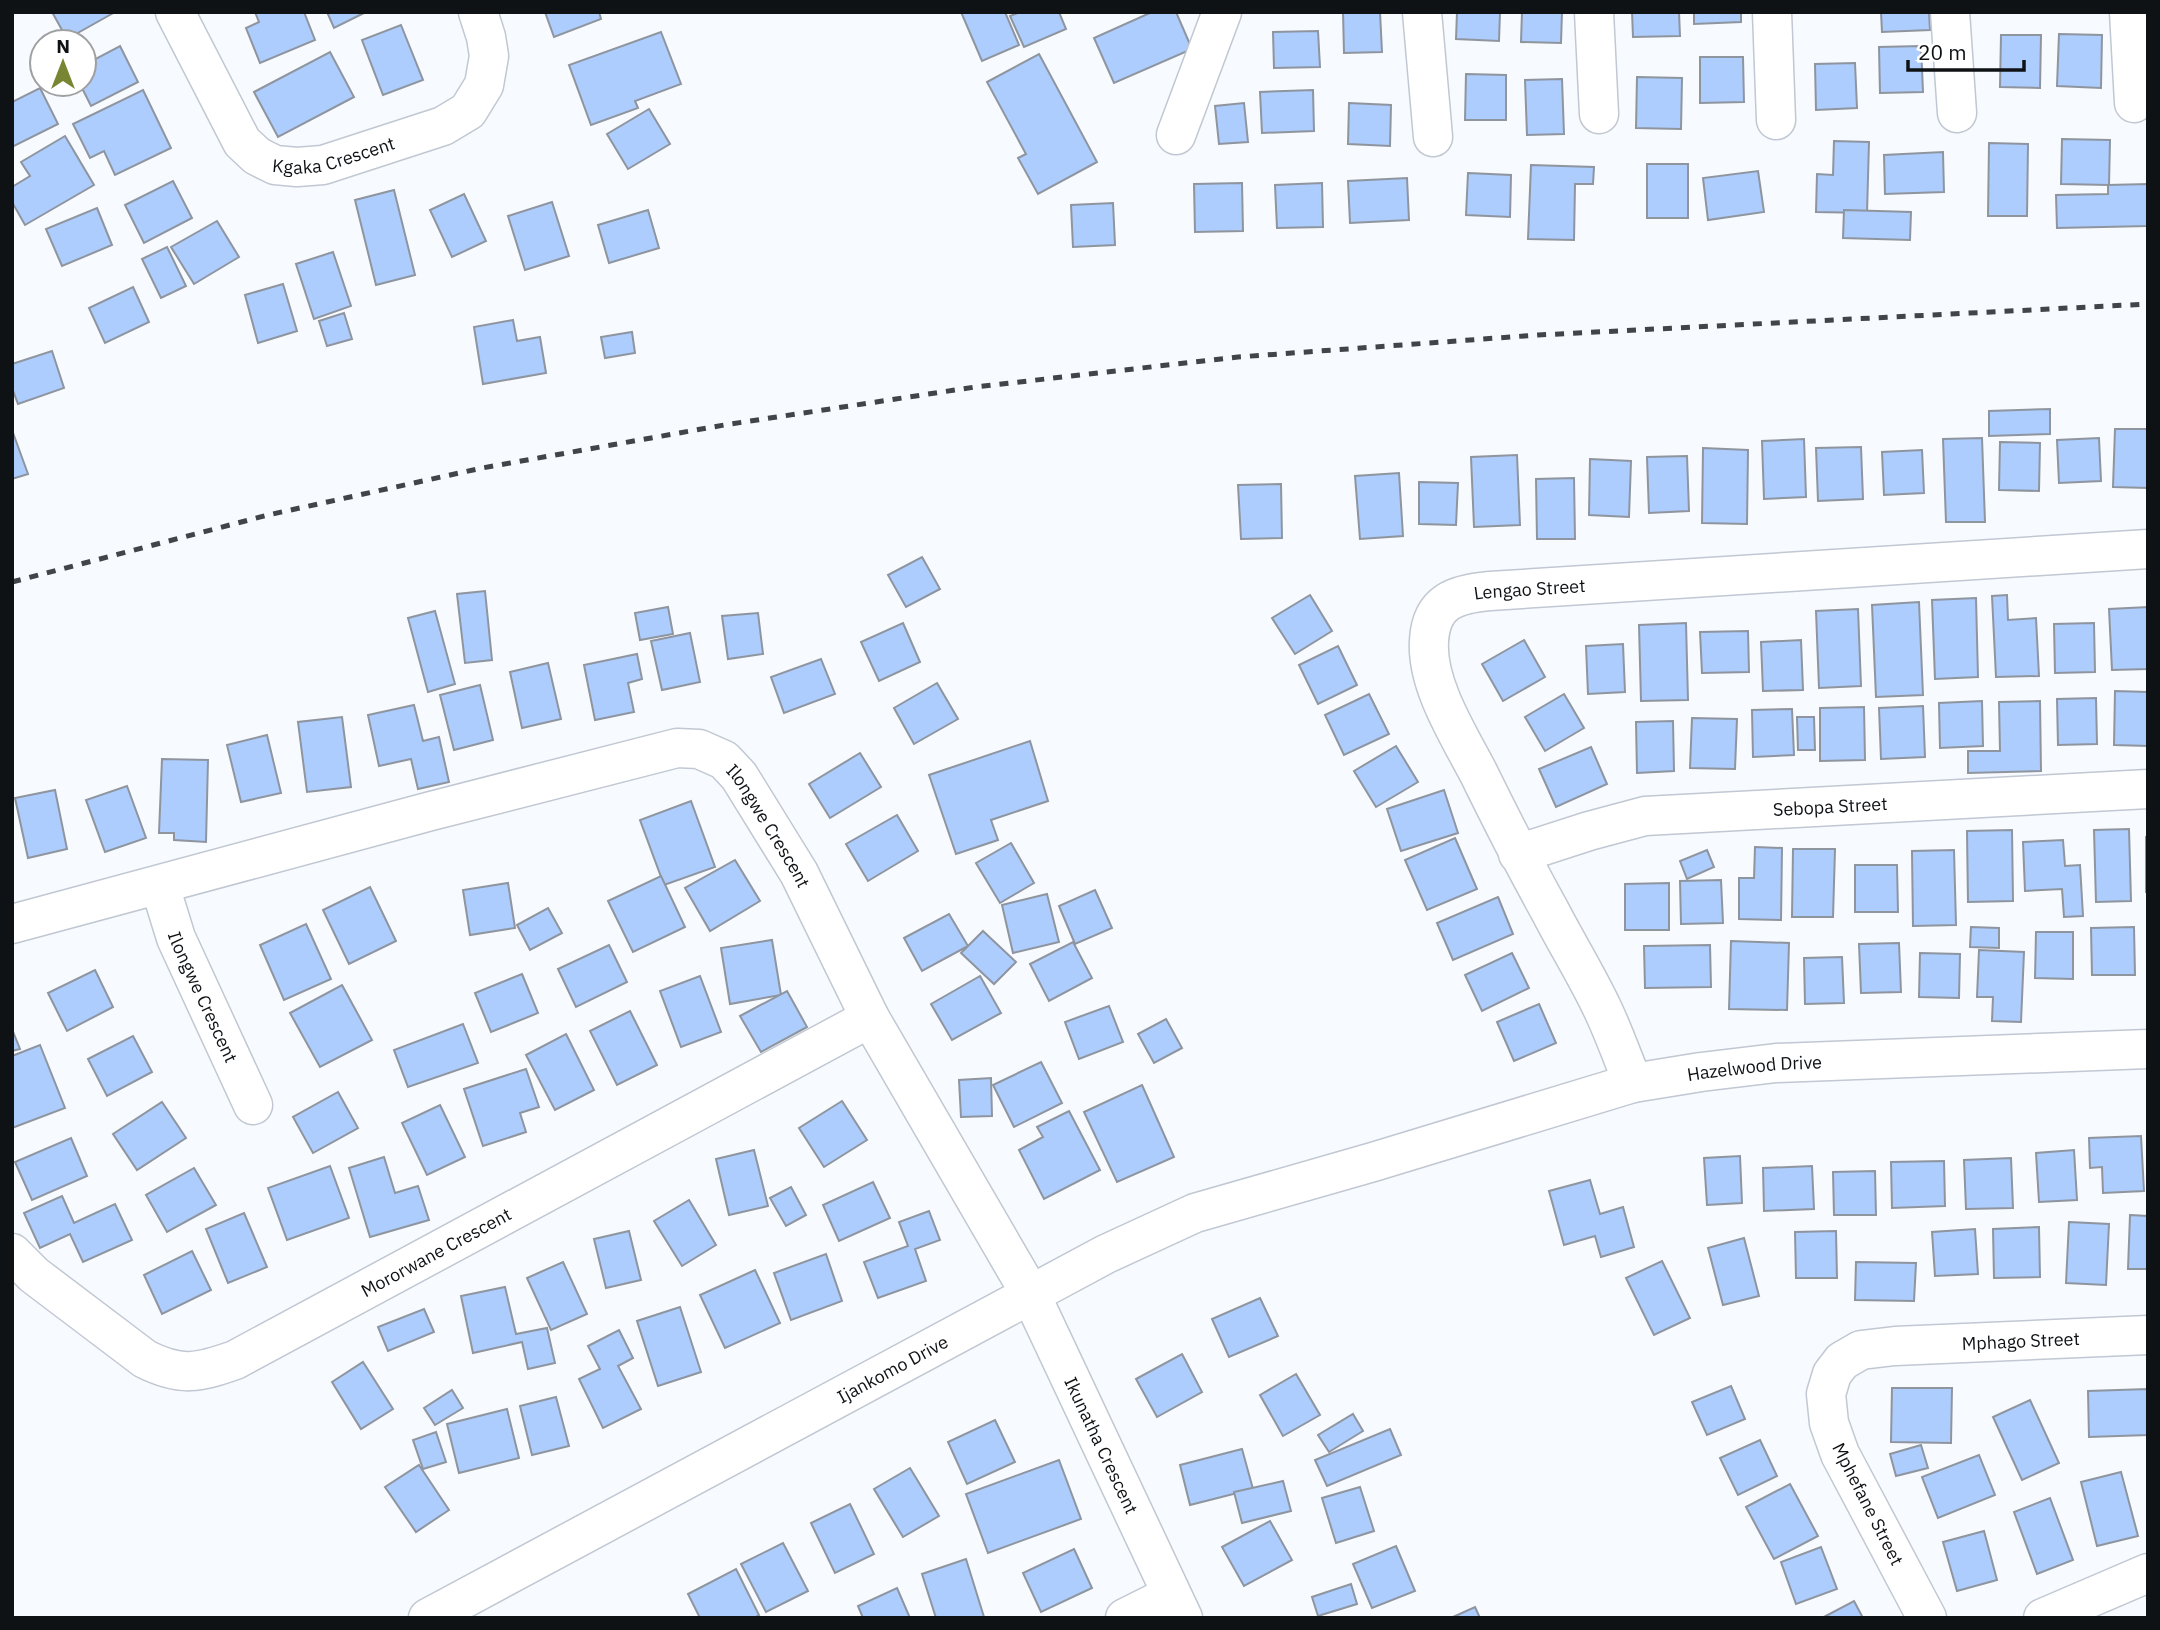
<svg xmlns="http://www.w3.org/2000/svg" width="2160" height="1630" font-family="'IBM Plex Sans',sans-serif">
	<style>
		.building { fill: #adcdfe; stroke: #8e959f; stroke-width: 2 }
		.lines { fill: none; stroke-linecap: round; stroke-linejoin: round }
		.minor-casing { stroke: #c1c8d3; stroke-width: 41 }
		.minor { stroke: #fff; stroke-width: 38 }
		.rail { stroke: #414448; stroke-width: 5; stroke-dasharray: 9 9; stroke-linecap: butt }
		.labels { text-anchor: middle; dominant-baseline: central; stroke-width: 6; stroke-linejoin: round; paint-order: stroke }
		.street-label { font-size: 18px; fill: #0f1215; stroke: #fff }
	</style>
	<rect width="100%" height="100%" fill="#f7fafe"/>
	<g class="building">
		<polygon points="52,12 115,12 67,39"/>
		<polygon points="255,12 304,12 315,40 260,63 246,28 259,22"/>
		<polygon points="327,12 366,12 334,28"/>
		<polygon points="545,12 599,12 601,19 554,37"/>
		<polygon points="961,12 1005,12 1019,45 982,61"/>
		<polygon points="1020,12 1059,12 1066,29 1024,47 1010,16"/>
		<polygon points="1152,12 1176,12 1192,49 1114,83 1094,38"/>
		<polygon points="1343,12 1380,12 1382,52 1344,53"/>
		<polygon points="1457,12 1500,12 1499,41 1456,39"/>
		<polygon points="1522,12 1562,12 1561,43 1521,42"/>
		<polygon points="1632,12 1679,12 1680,36 1633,37"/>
		<polygon points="1694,12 1741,12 1741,22 1694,24"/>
		<polygon points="1881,12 1929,12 1930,30 1882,32"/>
		<polygon points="401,25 423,80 383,95 362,40"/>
		<polygon points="1318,31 1320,67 1274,68 1273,32"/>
		<polygon points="661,32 681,84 635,101 638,108 591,125 569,65"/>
		<polygon points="2059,34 2102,35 2101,88 2057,86"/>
		<polygon points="2001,35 2041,35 2040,88 2000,87"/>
		<polygon points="120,46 138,82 91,106 80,84 84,84 84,65"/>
		<polygon points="1921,46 1923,92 1880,93 1879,47"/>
		<polygon points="330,52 354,97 278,137 254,92"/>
		<polygon points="1039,54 1097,162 1038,194 1018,158 1026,154 987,82"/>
		<polygon points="1700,57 1743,57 1744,102 1700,103"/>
		<polygon points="1855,63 1857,108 1816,110 1815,64"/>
		<polygon points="1466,74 1506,75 1506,120 1465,120"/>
		<polygon points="1637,77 1682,78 1681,129 1636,128"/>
		<polygon points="1562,79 1564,134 1527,135 1525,80"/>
		<polygon points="40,88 58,124 12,147 12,102"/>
		<polygon points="143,90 171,148 115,175 104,151 90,158 73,124"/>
		<polygon points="1313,90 1314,131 1262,133 1260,92"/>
		<polygon points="1244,103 1248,142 1219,144 1215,106"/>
		<polygon points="1349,103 1391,105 1390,146 1348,144"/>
		<polygon points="649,109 670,144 628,169 607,134"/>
		<polygon points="65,136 94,185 25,225 12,202 12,187 30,176 21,162"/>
		<polygon points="2062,139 2110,140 2109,185 2061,184"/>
		<polygon points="1834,141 1869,142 1867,213 1816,212 1817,174 1833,175"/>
		<polygon points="1989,143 2028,144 2027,216 1988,216"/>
		<polygon points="1943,152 1944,192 1885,194 1884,155"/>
		<rect x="1647" y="164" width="41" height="54"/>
		<polygon points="1531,165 1594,167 1593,184 1575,184 1574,240 1528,239"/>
		<polygon points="1758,171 1764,212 1708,220 1703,178"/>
		<polygon points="1468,173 1511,175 1510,217 1466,215"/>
		<polygon points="1407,178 1409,220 1350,223 1348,181"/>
		<polygon points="173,181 192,218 144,243 125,205"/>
		<polygon points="1242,183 1243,231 1195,232 1194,184"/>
		<polygon points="1322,183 1323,227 1277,228 1275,185"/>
		<polygon points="2148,184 2148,226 2057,228 2056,195 2108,194 2108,185"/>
		<polygon points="394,190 415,275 376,285 355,200"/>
		<polygon points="464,194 486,241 452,257 430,210"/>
		<polygon points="552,202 569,256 525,270 508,216"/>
		<polygon points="1113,203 1115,245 1073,247 1071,205"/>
		<polygon points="97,208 112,245 62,266 46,229"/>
		<polygon points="648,210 659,248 609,263 598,225"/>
		<polygon points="1844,210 1911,212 1910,240 1843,238"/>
		<polygon points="217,221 239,257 194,284 171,247"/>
		<polygon points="167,247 186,286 161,298 142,259"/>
		<polygon points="333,252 351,306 314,319 296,264"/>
		<polygon points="283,284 297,331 258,343 245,295"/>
		<polygon points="133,287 149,322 105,343 89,308"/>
		<polygon points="344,313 352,339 327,346 319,321"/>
		<polygon points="513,320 517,341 540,337 546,373 483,384 474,327"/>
		<polygon points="632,332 635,353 605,358 601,337"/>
		<polygon points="52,351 64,388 18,404 12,388 12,364"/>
		<polygon points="2050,409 2050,434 1989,436 1989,411"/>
		<polygon points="2115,429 2148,429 2148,488 2113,487"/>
		<polygon points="12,430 28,474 12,479"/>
		<polygon points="1982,438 1985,522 1946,522 1943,439"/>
		<polygon points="2099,438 2101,481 2059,483 2057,440"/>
		<polygon points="1804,439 1806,497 1764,499 1762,441"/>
		<polygon points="2000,442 2040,443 2039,491 1999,490"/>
		<polygon points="1861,447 1863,499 1818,501 1816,448"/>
		<polygon points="1703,448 1748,450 1747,524 1702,523"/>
		<polygon points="1922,450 1924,493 1884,495 1882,452"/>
		<polygon points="1517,455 1520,525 1474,527 1471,457"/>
		<polygon points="1687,456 1689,511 1649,513 1647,457"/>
		<polygon points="1590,459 1631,461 1629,517 1589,515"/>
		<polygon points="1399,473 1403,536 1360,539 1355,476"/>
		<polygon points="1574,478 1575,539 1537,539 1536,479"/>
		<polygon points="1419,482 1458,483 1456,525 1419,524"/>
		<polygon points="1281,484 1282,538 1241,539 1238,485"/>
		<polygon points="922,557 940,589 906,607 888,575"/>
		<polygon points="485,591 492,660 465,663 457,594"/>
		<polygon points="1310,595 1332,631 1295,654 1272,618"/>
		<polygon points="2007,595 2008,620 2036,618 2039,676 1996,677 1992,596"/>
		<polygon points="1976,598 1978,677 1935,679 1932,600"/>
		<polygon points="1919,602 1923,695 1876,697 1872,605"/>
		<polygon points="668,607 673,634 640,640 635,613"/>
		<polygon points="2148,607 2148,669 2112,670 2109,609"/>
		<polygon points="1858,609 1861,686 1819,688 1816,611"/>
		<polygon points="435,611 455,684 428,692 408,618"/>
		<polygon points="758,613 763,654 728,659 722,616"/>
		<polygon points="903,623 920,662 879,681 861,642"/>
		<polygon points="1686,623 1688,700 1641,701 1639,625"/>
		<polygon points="2094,623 2095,672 2055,673 2054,624"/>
		<polygon points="1748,631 1749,672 1702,673 1700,632"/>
		<polygon points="690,633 700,682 662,690 651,641"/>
		<polygon points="1524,640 1545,677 1503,701 1482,664"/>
		<polygon points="1801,640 1803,690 1763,691 1761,642"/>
		<polygon points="1623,644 1625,692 1588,694 1586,646"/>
		<polygon points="1338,646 1357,685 1318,704 1299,665"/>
		<polygon points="637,654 642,679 628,683 634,712 595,720 584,665"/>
		<polygon points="821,659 835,694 784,713 771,677"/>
		<polygon points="548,663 561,719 522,728 510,672"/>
		<polygon points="937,683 958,719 914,744 894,708"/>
		<polygon points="480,685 493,740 454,750 440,695"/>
		<polygon points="2115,691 2148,692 2148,746 2114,745"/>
		<polygon points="1369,694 1389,734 1344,755 1325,715"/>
		<polygon points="1564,694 1584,728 1545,751 1525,717"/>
		<polygon points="2096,698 2097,744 2058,745 2057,699"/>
		<polygon points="1982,701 1983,746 1940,748 1939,703"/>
		<polygon points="2040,701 2041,771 1968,773 1968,751 2000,751 1999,702"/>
		<polygon points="414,705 423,741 439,737 449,782 418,789 411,759 379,766 368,715"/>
		<polygon points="1923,706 1925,757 1881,759 1879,708"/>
		<polygon points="1864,707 1865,760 1820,761 1820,708"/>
		<polygon points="1792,709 1794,755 1753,757 1752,710"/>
		<polygon points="342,717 351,787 307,792 298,722"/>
		<polygon points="1797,717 1814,717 1815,750 1798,750"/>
		<polygon points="1692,718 1737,719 1735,769 1690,768"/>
		<polygon points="1673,721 1674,771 1637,773 1636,722"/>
		<polygon points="267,735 281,793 241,802 227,745"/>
		<polygon points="1030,741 1048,801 991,820 998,840 956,854 929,775"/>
		<polygon points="1396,746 1418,782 1376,807 1354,771"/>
		<polygon points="1591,747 1607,784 1556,807 1539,769"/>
		<polygon points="860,753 881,787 830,818 809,784"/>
		<polygon points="162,759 208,760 206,842 174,840 174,833 159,833"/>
		<polygon points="127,786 146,838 105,852 86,800"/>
		<polygon points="55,790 67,849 28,858 15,798"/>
		<polygon points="1444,790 1458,833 1401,851 1387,809"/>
		<polygon points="691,801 715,867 664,885 640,820"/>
		<polygon points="897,815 918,851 868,881 846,844"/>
		<polygon points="2129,829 2131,901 2096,902 2094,830"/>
		<polygon points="2012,830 2013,901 1968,902 1967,831"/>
		<rect x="2146" y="837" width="2" height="55"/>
		<polygon points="1455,838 1477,889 1427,910 1405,860"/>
		<polygon points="2063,840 2065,866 2080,865 2083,916 2064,917 2062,889 2025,891 2023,842"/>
		<polygon points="1011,843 1034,883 1000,903 976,863"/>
		<polygon points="1755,847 1782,848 1781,920 1739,919 1739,878 1754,878"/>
		<polygon points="1793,849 1835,849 1833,917 1792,917"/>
		<polygon points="1707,850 1714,867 1687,879 1680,861"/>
		<polygon points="1954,850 1956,925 1913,926 1912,851"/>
		<polygon points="735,860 760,901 710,931 685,888"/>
		<polygon points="1855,865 1897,865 1898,912 1855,912"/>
		<polygon points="661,876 685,927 633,952 608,901"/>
		<polygon points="1721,880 1723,923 1681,924 1680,881"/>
		<polygon points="508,883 515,928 470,935 463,890"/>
		<polygon points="1669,883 1669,930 1625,930 1625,884"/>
		<polygon points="370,887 396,941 349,964 323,910"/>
		<polygon points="1095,890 1112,928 1075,944 1059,906"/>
		<polygon points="1047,894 1059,942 1013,953 1002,905"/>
		<polygon points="1498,897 1513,934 1453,960 1437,923"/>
		<polygon points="548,908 562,933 530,950 517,925"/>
		<polygon points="949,914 968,946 922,971 904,938"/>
		<polygon points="306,924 331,979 284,1000 260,945"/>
		<polygon points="1971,927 1999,928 1999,948 1970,947"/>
		<polygon points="2134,927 2135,975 2092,975 2091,928"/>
		<polygon points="983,931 1016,962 994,984 961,953"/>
		<polygon points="2036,932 2073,932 2073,979 2035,978"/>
		<polygon points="772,940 781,995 730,1004 721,948"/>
		<polygon points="1731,941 1789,943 1787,1010 1729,1009"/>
		<polygon points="1073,942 1092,978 1049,1001 1030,964"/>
		<polygon points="1899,943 1901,992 1861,993 1859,944"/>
		<polygon points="609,945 627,982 576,1007 558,969"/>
		<polygon points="1710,945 1711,987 1645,988 1644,946"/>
		<polygon points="1979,950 2024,952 2021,1022 1992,1021 1993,997 1977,997"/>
		<polygon points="1512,953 1529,988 1482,1011 1465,975"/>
		<polygon points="1920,953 1960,954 1959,998 1919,997"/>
		<polygon points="1842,957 1844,1003 1805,1004 1804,958"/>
		<polygon points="95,970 113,1007 67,1031 48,993"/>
		<polygon points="522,974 538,1013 491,1032 475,993"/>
		<polygon points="700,976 721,1032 681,1047 660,991"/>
		<polygon points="980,976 1001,1013 952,1040 931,1004"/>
		<polygon points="342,985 372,1040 320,1067 290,1013"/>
		<polygon points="787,991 807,1027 761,1052 740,1016"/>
		<polygon points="1539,1004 1556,1043 1514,1061 1497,1022"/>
		<polygon points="1109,1006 1123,1042 1079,1059 1065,1022"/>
		<polygon points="630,1011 657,1065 617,1085 590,1031"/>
		<polygon points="1166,1019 1182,1048 1154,1063 1138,1034"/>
		<polygon points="463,1024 478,1063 408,1087 394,1050"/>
		<polygon points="12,1029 20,1049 12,1051"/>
		<polygon points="566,1034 594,1090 555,1110 526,1055"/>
		<polygon points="133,1036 152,1072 107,1096 88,1059"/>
		<polygon points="40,1045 65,1108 12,1128 12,1056"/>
		<polygon points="1041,1062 1062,1103 1014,1127 993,1085"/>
		<polygon points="526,1069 539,1107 520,1113 526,1132 483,1146 464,1089"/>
		<polygon points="991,1078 992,1116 961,1117 959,1080"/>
		<polygon points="1142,1085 1174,1157 1117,1182 1084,1112"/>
		<polygon points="338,1092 358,1128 313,1153 293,1117"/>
		<polygon points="842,1101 867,1140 824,1167 799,1128"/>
		<polygon points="162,1102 186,1138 137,1170 113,1134"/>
		<polygon points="440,1105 465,1157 427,1175 402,1123"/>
		<polygon points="1069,1111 1100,1170 1044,1199 1019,1150 1043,1137 1037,1127"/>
		<polygon points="2141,1136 2144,1191 2103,1193 2102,1167 2090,1168 2089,1138"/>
		<polygon points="71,1138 87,1176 32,1200 15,1162"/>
		<polygon points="754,1150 768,1206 729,1215 716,1159"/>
		<polygon points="2074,1150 2077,1200 2039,1202 2036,1153"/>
		<polygon points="1740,1156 1742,1203 1707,1205 1704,1158"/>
		<polygon points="384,1157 395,1193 418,1186 429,1220 370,1237 349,1168"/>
		<polygon points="2011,1158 2013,1208 1966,1209 1964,1160"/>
		<polygon points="1944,1161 1945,1206 1892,1208 1891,1162"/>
		<polygon points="330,1166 349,1218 287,1240 268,1188"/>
		<polygon points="1812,1166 1814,1209 1764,1211 1763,1168"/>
		<polygon points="194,1168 216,1205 167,1232 146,1195"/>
		<polygon points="1875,1171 1876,1215 1834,1215 1833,1172"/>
		<polygon points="1590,1180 1600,1214 1623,1207 1634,1247 1601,1257 1595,1236 1564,1245 1549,1191"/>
		<polygon points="873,1182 890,1218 839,1241 823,1205"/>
		<polygon points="791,1187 806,1215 786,1226 770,1198"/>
		<polygon points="62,1196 74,1223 115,1204 132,1240 83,1262 70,1234 40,1248 24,1213"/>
		<polygon points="689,1200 716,1245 682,1266 654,1221"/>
		<polygon points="929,1211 940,1240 915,1249 926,1281 878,1298 864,1262 908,1246 899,1222"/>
		<polygon points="244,1213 267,1267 228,1283 206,1229"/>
		<polygon points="2130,1215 2148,1216 2148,1269 2128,1269"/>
		<polygon points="2069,1222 2109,1224 2106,1285 2066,1283"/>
		<polygon points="2039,1227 2040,1277 1994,1278 1993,1229"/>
		<polygon points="1975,1229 1978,1274 1935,1276 1932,1232"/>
		<polygon points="629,1231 641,1280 606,1288 594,1239"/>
		<polygon points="1836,1231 1837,1278 1796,1278 1795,1232"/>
		<polygon points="1744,1238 1759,1296 1723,1305 1708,1248"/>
		<polygon points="192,1251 211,1290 162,1314 144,1275"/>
		<polygon points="826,1254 842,1301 791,1320 774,1273"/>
		<polygon points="1662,1261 1690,1318 1654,1335 1626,1278"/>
		<polygon points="563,1262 587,1314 551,1330 527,1278"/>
		<polygon points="1856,1262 1916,1263 1914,1301 1855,1300"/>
		<polygon points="755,1270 780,1323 725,1348 700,1295"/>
		<polygon points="505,1287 516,1334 547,1328 555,1363 528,1369 522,1342 473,1353 461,1296"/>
		<polygon points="1260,1298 1278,1336 1229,1357 1212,1319"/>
		<polygon points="680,1307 701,1372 658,1386 637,1321"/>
		<polygon points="424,1309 434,1332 388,1351 378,1327"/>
		<polygon points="619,1330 633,1358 618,1366 641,1409 603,1428 579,1379 600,1369 588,1346"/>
		<polygon points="1182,1354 1202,1392 1157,1417 1136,1379"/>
		<polygon points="363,1362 393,1409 361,1429 332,1382"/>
		<polygon points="1296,1374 1320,1415 1283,1436 1260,1395"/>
		<polygon points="1731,1386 1745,1419 1707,1435 1692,1402"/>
		<polygon points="1892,1388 1952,1388 1951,1443 1891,1442"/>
		<polygon points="2148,1389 2148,1435 2089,1437 2088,1391"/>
		<polygon points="452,1390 463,1408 435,1425 424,1408"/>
		<polygon points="556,1397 569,1446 532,1455 520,1406"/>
		<polygon points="2030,1400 2059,1463 2022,1480 1993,1417"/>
		<polygon points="507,1409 519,1458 459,1473 447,1424"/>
		<polygon points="1353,1414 1363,1431 1329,1452 1318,1435"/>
		<polygon points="995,1420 1015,1462 967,1484 948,1442"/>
		<polygon points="1390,1429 1401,1455 1327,1486 1315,1460"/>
		<polygon points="436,1432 446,1462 423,1469 413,1440"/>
		<polygon points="1760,1440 1777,1476 1738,1495 1720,1458"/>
		<polygon points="1921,1445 1928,1468 1896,1476 1890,1454"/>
		<polygon points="1242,1449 1253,1489 1190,1505 1180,1465"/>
		<polygon points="1979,1455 1995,1495 1938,1518 1922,1477"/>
		<polygon points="1059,1460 1081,1519 988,1553 966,1494"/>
		<polygon points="419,1465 449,1510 416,1532 385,1487"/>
		<polygon points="910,1468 939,1516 903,1537 874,1489"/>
		<polygon points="2121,1472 2138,1536 2097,1546 2081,1482"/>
		<polygon points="1283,1481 1291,1511 1242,1523 1234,1492"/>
		<polygon points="1790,1484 1818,1536 1774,1559 1746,1507"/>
		<polygon points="1360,1487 1374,1531 1336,1543 1322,1498"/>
		<polygon points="2050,1498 2073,1560 2037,1574 2014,1512"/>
		<polygon points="850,1504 874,1554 835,1573 811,1523"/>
		<polygon points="1270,1521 1292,1560 1244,1586 1222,1547"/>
		<polygon points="1984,1531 1997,1580 1957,1591 1943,1542"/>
		<polygon points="783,1543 808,1591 766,1612 741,1564"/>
		<polygon points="1396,1546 1415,1591 1372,1608 1353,1564"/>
		<polygon points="1821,1547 1837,1589 1796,1604 1781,1562"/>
		<polygon points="1074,1549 1092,1588 1041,1612 1023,1573"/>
		<polygon points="966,1559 984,1617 936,1618 922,1574"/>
		<polygon points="736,1569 759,1615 754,1618 700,1618 688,1594"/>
		<polygon points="1351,1584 1357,1604 1318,1616 1312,1597"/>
		<polygon points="897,1588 910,1618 863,1618 858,1606"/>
		<polygon points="1854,1601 1863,1618 1822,1618"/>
		<polygon points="1475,1607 1480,1618 1453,1618 1453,1617"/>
	</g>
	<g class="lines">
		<g class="minor-casing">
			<g id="minor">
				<path id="s1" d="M175,12l67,130 15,14 18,9 22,2 26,-2 120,-39 25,-15 16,-26 5,-29 -3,-19 -8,-25"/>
				<polyline points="1422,12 1433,137"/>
				<polyline points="1594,12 1599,114"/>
				<polyline points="1772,12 1776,120"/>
				<polyline points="1950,12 1957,113"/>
				<polyline points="2129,12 2134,103"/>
				<polyline points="1176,135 1222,12"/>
				<path id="s2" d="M1518,854l71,-23 56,-15 503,-27"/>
				<path id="s3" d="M160,886l16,52 77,167"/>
				<path id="s4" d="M12,924l419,-113 246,-63 22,1 25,11 15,16 60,97 71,145 161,277 152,323"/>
				<path id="s5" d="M1633,1083c-10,-24 -19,-50 -30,-73 -16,-34 -36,-66 -53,-99 -25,-45 -48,-90 -71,-137 -19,-37 -53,-89 -50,-133 2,-40 27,-47 61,-50l658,-42"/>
				<path id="s6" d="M12,1253l22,22 111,84c36,18 53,14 90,1l635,-342"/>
				<path id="s7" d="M428,1618l678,-364 89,-41 178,-51 260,-79 68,-11 75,-9 372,-14"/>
				<polyline points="1125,1618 1171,1595"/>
				<path id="s8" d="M1927,1618l-87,-164 -11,-31 -3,-29 6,-20 10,-13 19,-11 34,-4 253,-11"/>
				<polyline points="2043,1618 2148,1573"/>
			</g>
		</g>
		<use href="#minor" class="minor"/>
		<polyline class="rail" points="12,582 268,515 482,468 724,425 975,387 1238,357 1538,335 2148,304"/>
	</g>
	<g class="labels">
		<g class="street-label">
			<text stroke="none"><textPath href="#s1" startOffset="247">Kgaka Crescent</textPath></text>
			<text stroke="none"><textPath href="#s5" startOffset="618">Lengao Street</textPath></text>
			<text stroke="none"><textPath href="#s2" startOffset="318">Sebopa Street</textPath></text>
			<text stroke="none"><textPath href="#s4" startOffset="817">Ilongwe Crescent</textPath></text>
			<text stroke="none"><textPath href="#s3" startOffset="119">Ilongwe Crescent</textPath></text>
			<text stroke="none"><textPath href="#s7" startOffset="1447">Hazelwood Drive</textPath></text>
			<text stroke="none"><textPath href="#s6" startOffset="492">Mororwane Crescent</textPath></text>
			<text stroke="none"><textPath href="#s8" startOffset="467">Mphago Street</textPath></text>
			<text stroke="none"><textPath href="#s7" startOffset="527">Ijankomo Drive</textPath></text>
			<text stroke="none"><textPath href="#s4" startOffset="1521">Ikunatha Crescent</textPath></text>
			<text transform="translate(1868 1504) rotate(63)">Mphefane Street</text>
		</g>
	</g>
	<rect width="2160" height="1630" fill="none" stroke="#0f1215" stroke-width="28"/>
	<g transform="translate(63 63)"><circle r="33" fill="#ffffff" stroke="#9fa0a1" stroke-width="2"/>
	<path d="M0-5L12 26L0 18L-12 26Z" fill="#788533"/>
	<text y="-10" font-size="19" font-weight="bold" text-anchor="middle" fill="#0f1215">N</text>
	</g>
	<path d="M1908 60v10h116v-10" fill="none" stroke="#0f1215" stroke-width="3.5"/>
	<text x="1918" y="60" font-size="21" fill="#0f1215" stroke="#ffffff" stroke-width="5" paint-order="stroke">20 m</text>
</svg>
